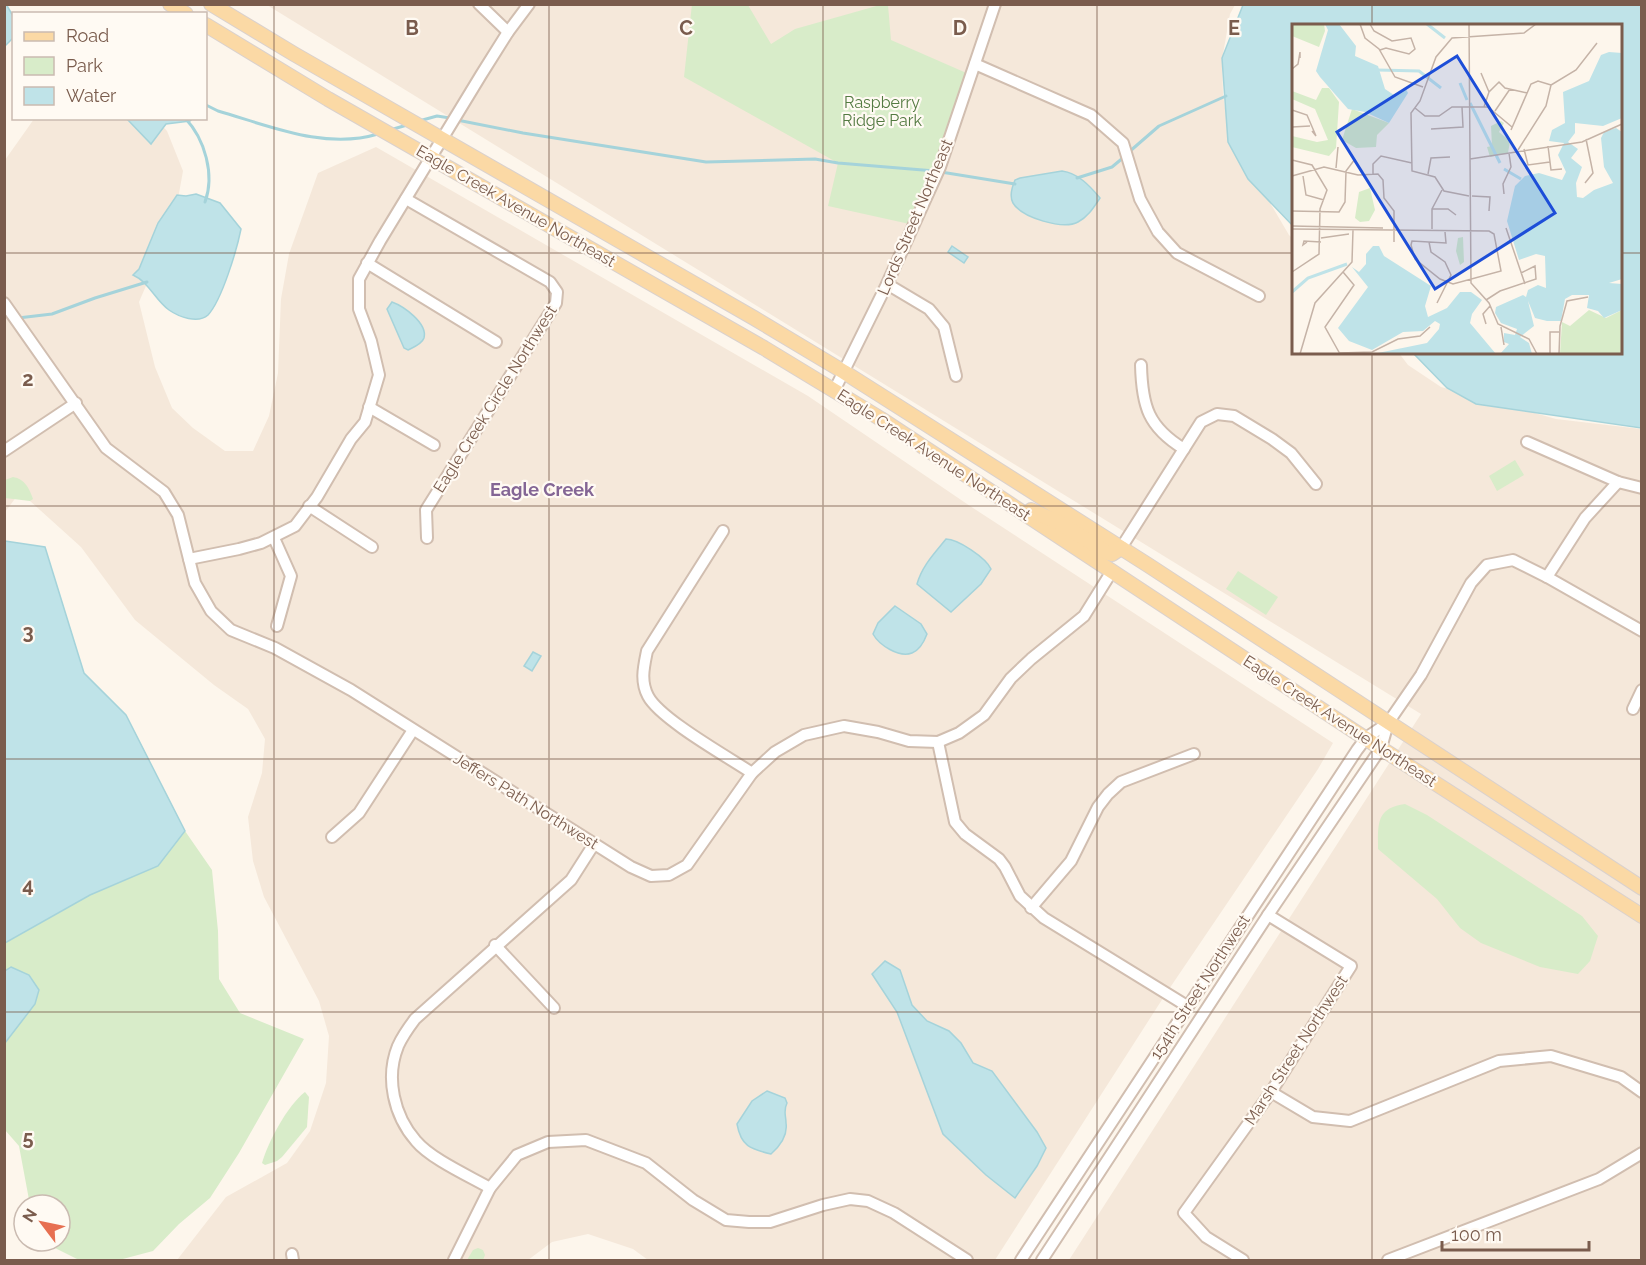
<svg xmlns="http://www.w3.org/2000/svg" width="1646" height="1265" font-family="Raleway,sans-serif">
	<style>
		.residential { fill: #f5e8da }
		.green { fill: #d8ecc9 }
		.water { fill: #bfe3e8; stroke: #a5d3da; stroke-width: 1.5 }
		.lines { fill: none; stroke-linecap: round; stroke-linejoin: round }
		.stream { stroke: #a5d3da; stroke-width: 3 }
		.minor-casing { stroke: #d1beb0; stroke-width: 14 }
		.major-casing { stroke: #dad1cd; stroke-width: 16 }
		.minor { stroke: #fff; stroke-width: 10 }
		.major { stroke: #fbd9a5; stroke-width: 14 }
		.grid { fill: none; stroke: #7a5c4d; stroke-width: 1.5; stroke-opacity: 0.55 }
		.labels { text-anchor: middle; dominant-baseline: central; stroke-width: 4.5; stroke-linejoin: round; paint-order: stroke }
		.park-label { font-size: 16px; fill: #537a41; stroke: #fffaf3 }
		.street-label { font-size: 16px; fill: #7a5c4d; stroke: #fffaf3 }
		.neighbourhood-label { font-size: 18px; font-weight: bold; fill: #846695; stroke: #fffaf3 }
		.inset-river { fill: none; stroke: #bfe3e8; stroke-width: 3 }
		.inset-road { fill: none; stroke: #c5b3a7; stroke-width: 1.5 }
		.view { fill: #1d4ed8; fill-opacity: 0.15; stroke: #1d4ed8; stroke-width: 3 }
		.inset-edge { fill: none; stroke: #7a5c4d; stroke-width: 3 }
		.grid-label { font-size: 20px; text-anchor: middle; font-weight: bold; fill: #7a5c4d; stroke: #fffaf3; stroke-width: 4.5; stroke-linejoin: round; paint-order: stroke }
	</style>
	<rect width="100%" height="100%" fill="#fdf6ec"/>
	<g class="residential">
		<polygon points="267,5 1235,5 1230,14 1222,60 1223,95 1229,134 1242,168 1263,191 1289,235 1293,239 1294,352 1399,353 1408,365 1441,387 1556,419 1641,429 1641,1260 1069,1260 1421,714"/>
		<polygon points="34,119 156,119 167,131 183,171 174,221 139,302 155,367 172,408 193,428 225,451 253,451 269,416 278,373 281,299 289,254 318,173 376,147 808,396 970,506 1333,743 1318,769 1165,995 995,1260 648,1260 633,1249 588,1234 552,1242 528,1260 177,1260 226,1197 287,1163 310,1131 326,1083 329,1036 319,1001 264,897 253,861 248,817 262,773 265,739 248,709 214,685 135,620 81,547 20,492 5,512 5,160"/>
	</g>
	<g class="green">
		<polygon points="692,4 748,5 771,44 795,29 880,5 888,5 891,40 971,75 914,225 828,206 838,163 684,77"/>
		<polygon points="1515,460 1524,475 1497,491 1489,476"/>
		<path d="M13,477c12,2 16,11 20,22l-3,2 -25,-3v-18z"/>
		<polygon points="1238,571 1278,597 1266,615 1226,589"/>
		<path d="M1405,804l22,11 155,101 16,20 -8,25 -12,13 -38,-7 -59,-24 -21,-15 -23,-29 -59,-50c0,-25 -2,-41 27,-45z"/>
		<polygon points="185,831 212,870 218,931 219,979 240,1013 304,1039 239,1153 210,1198 179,1224 153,1251 119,1260 79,1260 41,1241 60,1241 60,1205 30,1205 19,1146 5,1130 5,943 90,895 158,866"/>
		<path d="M305,1092l4,5 -2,30 -25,30 -5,4 -12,4 -3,-2c6,-21 25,-57 43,-71z"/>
		<polygon points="478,1248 483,1250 485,1255 483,1260 467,1260 473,1250"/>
	</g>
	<g class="water">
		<polygon points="6,4 13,16 14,37 5,46 4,5"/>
		<polygon points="1243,5 1641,5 1641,428 1476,404 1447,388 1413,353 1620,352 1620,26 1294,26 1293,226 1248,179 1228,142 1222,58"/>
		<polygon points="127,119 192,119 190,121 166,124 151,144"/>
		<path d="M1062,171c16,2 28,15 38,27 -6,9 -12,19 -22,24 -15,8 -56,-4 -65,-19 -4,-7 -1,-16 2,-23l5,-2z"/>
		<path d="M196,194l24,9 21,26c-4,20 -19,71 -33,86 -10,9 -29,2 -39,-5 -14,-10 -20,-28 -36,-35l6,-6 19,-46 19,-28 9,1z"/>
		<polygon points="952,246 968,257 964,263 948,252"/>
		<path d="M392,302c11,4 36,21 32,36 -2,6 -10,9 -16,12l-4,-2 -17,-39z"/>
		<path d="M946,539c12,0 40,19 45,30l-10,15 -30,28 -34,-28c5,-18 17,-30 29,-45z"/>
		<polygon points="5,541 45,547 84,673 126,715 185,831 158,866 90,895 5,943"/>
		<path d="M895,606l26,18 6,10c-3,8 -7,16 -15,19 -13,5 -33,-8 -39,-19l5,-11z"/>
		<polygon points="533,652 541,656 532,671 524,666"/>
		<polygon points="885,961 900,970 912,1005 927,1021 949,1031 961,1043 973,1063 992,1071 1037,1132 1046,1148 1037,1166 1015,1198 986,1175 943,1134 897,1012 872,974"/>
		<polygon points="11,967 29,975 39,990 35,1004 5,1043 5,971"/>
		<path d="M767,1091l18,7 2,5c-4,8 -1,12 -1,20 2,13 -6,23 -15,31 -21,-5 -30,-8 -34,-30l15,-23z"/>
	</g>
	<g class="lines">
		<g class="stream">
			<path d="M206,105l12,6c52,15 107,39 160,23"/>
			<path d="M185,118c20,21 30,57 20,84"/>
			<polyline points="457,120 523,133 706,162 815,159 838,163 935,171"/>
			<polyline points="419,121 437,116 450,118"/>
			<polyline points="390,130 407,125"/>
			<polyline points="1129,152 1159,126 1226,96"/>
			<polyline points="941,172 1015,184"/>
			<polyline points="1077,178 1112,167 1124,157"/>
			<polyline points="18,318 52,314 95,298 147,282"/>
		</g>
		<g class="minor-casing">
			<g id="minor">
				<polyline points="479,4 508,32"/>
				<polyline points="975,64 1091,115 1123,143 1140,199 1158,232 1177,253 1259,296"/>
				<polyline points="406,199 550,282 557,292 556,303 426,510 427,538"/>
				<polyline points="367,263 496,342"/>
				<polyline points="887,284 929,309 944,327 956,376"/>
				<polyline points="4,303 106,448 164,492 178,515 195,583 211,611 231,630 275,648 351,690 631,867 651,876 669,875 687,865 752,773 775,752 804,735 844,726 878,732 909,741 938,742 959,733 984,715 1011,678 1031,659 1084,616 1112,571"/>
				<path d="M1141,365c1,41 7,62 43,84"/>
				<polyline points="834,391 887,284 940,167 995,4"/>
				<polyline points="369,407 434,445"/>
				<polyline points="1527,442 1618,482 1642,488"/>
				<polyline points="4,451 76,403"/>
				<polyline points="309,506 372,547"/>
				<path d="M723,531l-76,120c-3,15 -7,30 1,45 12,23 80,61 104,77"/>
				<polyline points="274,538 291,576 277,626"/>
				<polyline points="1121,548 1201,422 1217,414 1234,416 1272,439 1291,453 1316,484"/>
				<polyline points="189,559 239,549 261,543 295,526 317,497 351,439 365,422 379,375 371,341 359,309 359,279 380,241 481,75 508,32 529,4"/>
				<polyline points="1547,577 1585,518 1618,482"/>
				<polyline points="1633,709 1642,690"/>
				<polyline points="938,742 955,822 965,834 999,859 1005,867 1020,896 1044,918 1187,1006"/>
				<polyline points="332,837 359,813 413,730"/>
				<polyline points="1031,908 1071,861 1098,807 1108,794 1121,782 1194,754"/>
				<polyline points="495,945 554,1008"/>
				<polyline points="1271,1092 1313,1117 1350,1121 1499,1061 1551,1056 1621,1077 1642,1092"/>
				<path d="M490,1188c-21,-12 -59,-29 -74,-47 -22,-25 -31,-63 -18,-95 4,-9 11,-19 17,-27l156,-139 23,-36"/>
				<polyline points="292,1254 293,1260"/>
				<polyline points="454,1260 490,1188 517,1155 548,1142 586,1140 646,1163 693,1200 726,1220 749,1222 770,1222 823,1205 850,1199 868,1201 894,1213 967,1260"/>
				<polyline points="1021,1260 1357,750 1366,738 1388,723"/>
				<polyline points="1042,1260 1268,915 1381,748 1388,723 1421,675 1471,583 1487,565 1513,560 1547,577 1642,631"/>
				<polyline points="1243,1260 1206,1237 1184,1213 1271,1092 1351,966 1268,915"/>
				<polyline points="1388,1260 1599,1179 1642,1153"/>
			</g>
		</g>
		<g class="major-casing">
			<g id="major">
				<polyline points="170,4 186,14"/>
				<polyline points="211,4 294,54 754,318 844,372 1148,565 1642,888"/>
				<polyline points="206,25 328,99 764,348 881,419 1354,731 1642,916"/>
				<polyline points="1031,510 1060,523 1106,552 1112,554 1121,548"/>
			</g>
		</g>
		<use href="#minor" class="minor"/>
		<use href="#major" class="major"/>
	</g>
	<path class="grid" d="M274,4v1256M549,4v1256M823,4v1256M1097,4v1256M1372,4v22M4,253h1290M1620,253h22M1372,352v908M4,506h1638M4,759h1638M4,1012h1638"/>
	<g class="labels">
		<g class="park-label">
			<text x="882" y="102">Raspberry<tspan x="882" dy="18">Ridge Park</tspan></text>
		</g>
		<g class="street-label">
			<text transform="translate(516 206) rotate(30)">Eagle Creek Avenue Northeast</text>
			<text transform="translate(915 217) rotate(-67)">Lords Street Northeast</text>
			<text transform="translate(495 399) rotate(-58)">Eagle Creek Circle Northwest</text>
			<text transform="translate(934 455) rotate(33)">Eagle Creek Avenue Northeast</text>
			<text transform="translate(1340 721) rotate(33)">Eagle Creek Avenue Northeast</text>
			<text transform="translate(526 801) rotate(32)">Jeffers Path Northwest</text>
			<text transform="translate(1200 987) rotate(-57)">154th Street Northwest</text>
			<text transform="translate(1296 1050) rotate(-57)">Marsh Street Northwest</text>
		</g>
		<g class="neighbourhood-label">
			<text x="542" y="489">Eagle Creek</text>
		</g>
	</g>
	<g transform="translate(1292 24)">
		<rect width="330" height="330" fill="#fdf6ec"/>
		<path d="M0,0h32l1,7 -6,16 -27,-11zM30,64h7l10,14 -3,46 -7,8 -37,-9v-11l25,6 11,-2 -13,-31 -23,-10v-8l24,9zM60,85l37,14 -12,12 -1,12 -20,1 -14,-8zM209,97l3,2 -5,9 11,9 -2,12 -18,4 -3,-10 5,-1 -1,-20zM78,164l5,22 -6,11 -9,1 -5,-4 4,-26zM171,213l1,25 -4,3 -4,-14 2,-13zM297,286l17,8 16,-8v44h-62l2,-32 8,4z" fill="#d8ecc9"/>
		<path d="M33,0h14l17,22 -1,10 23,10 7,23 9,6 12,-6 2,4 -19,30 -24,-11 -17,-3 -28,-32 -4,-6 12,-41zM317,28l13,1v65l-19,8 -28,-3v10l-7,9 10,7 -7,9 11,9 -6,16 1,14 6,1 11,-8 19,-7 -9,-16 -3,-29 3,-6 12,-4 6,4v147l-13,4 13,1v26l-18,8 -6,-7 -11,-3 2,-13h-17l-7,4 -4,22h-14l-12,-3 -7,-17 6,25 -14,11 9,6 3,11h-32l9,-10 -5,-2v-9l11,2 2,-6 -16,-6 -6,-10 1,-6 27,-12 3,2 2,-7 10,-5 8,3 -1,-32 -9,-2 -17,6 -12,-39 8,-35 10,-10 14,-3 23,7 4,-8 -8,-17 6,-12 -15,-2 3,-11 13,-7 -2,-31 26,-11 12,-26zM81,222h6l5,10 47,30 -6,20 3,11 19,-9 13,-16h11l11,8 -10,14 -2,9 26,31h-123l54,-11 12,-14 1,-5 -5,-3 -12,10 -20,1 -31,18 -23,-9 -11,-13 30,-41 -16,-20 7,5 7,-8v-10z" fill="#bfe3e8"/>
		<path class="inset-river" d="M135,0l18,14M86,46l41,1 22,17M168,59l7,17M178,79l30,60M212,145l17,10M0,268l16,-14 39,-14"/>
		<path class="inset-road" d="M68,0l5,14 14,11 16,28 28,10M78,0l4,7 18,10 19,-3 4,11 -6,5 -23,-6 -6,2M177,0l2,259 18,20 9,21 31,15 8,15M0,45l6,-5 2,-12v6M189,49l8,19M192,83l5,-15 10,-10 6,6 22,5M123,84l10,8h14l13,-9h36l24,20M0,86l15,5 9,21 -4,-5M203,87l15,-22M0,103l18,-1M139,105l32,-2 -1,-20M219,106l20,-46 7,-3 13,4M256,122l3,24 11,-1M232,125l4,16 22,-3M226,126l28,-44 5,-21 25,-15 21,-27M178,135l112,-17 40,-18M0,136l20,5 15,25 -7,19 -1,45 -27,18M44,144l2,-21M81,150v-10l8,-8 31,7M136,150l3,-16 19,-1M0,152l32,-9 34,8 20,-1 5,6 1,18 10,13v31M11,152l3,19 18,5M293,159l8,-10 -7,-34M212,170l-1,-10 8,-17 -2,-14M177,172l-25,-5 -9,-14 -23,-6 -1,-58 9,-12 16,-44 16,-19 72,-5 12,-9M180,172l18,1 -1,14M140,185h16l8,6M0,187l47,1 6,-10 1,-31 9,-12M0,202l91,2M214,204l19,56M0,205l197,2 5,3 7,37 -48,13 -13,-5 -25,-20 -4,-14 1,-4 34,2 -1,-11M140,205v-20l10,-19M29,214l28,-4M15,218l-4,3 1,-4 17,1M137,218l2,10 14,10 6,13 -14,28M194,276l14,-9 36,-12 -1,-13 -14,7M194,300l-3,-10 7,-8M209,303l3,18M48,329l32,-1 26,-13 22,-3 10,-9M8,330l15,-51 37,-41 1,-32M48,330l-15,-27 29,-42 -11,-13M258,330v-22h9M267,330l1,-28 7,-25 21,-4"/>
		<path class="view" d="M165,32l98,157 -120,76 -98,-157z"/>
		<rect width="330" height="330" class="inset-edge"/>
	</g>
	<g class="grid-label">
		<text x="412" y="35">B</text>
		<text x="686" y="35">C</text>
		<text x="960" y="35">D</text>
		<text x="1234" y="35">E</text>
		<text x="28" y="386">2</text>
		<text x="28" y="639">3</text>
		<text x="28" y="892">4</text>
		<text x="28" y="1145">5</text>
	</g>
	<rect width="1646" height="1265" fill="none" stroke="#7a5c4d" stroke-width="12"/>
	<rect x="12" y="12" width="195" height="108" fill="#fffaf3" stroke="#cabbb1" stroke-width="1.5"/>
	<rect x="24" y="32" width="30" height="9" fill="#fbd9a5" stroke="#cabbb1" stroke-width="1.5"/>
	<text x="66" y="42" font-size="18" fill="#7a5c4d">Road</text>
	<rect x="24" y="57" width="30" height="18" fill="#d8ecc9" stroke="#cabbb1" stroke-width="1.5"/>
	<text x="66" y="72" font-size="18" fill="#7a5c4d">Park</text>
	<rect x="24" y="87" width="30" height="18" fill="#bfe3e8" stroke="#cabbb1" stroke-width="1.5"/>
	<text x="66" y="102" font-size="18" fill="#7a5c4d">Water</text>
	<g transform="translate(42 1223) rotate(302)"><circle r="28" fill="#fffaf3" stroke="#cabbb1" stroke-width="1.5"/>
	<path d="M0-4.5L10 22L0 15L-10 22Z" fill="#e76f51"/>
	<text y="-9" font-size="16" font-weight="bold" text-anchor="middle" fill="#7a5c4d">N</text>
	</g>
	<path d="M1442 1241v9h147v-9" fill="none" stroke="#7a5c4d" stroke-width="3"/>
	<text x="1451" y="1241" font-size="18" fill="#7a5c4d" stroke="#fffaf3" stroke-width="4.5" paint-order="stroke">100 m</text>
</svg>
